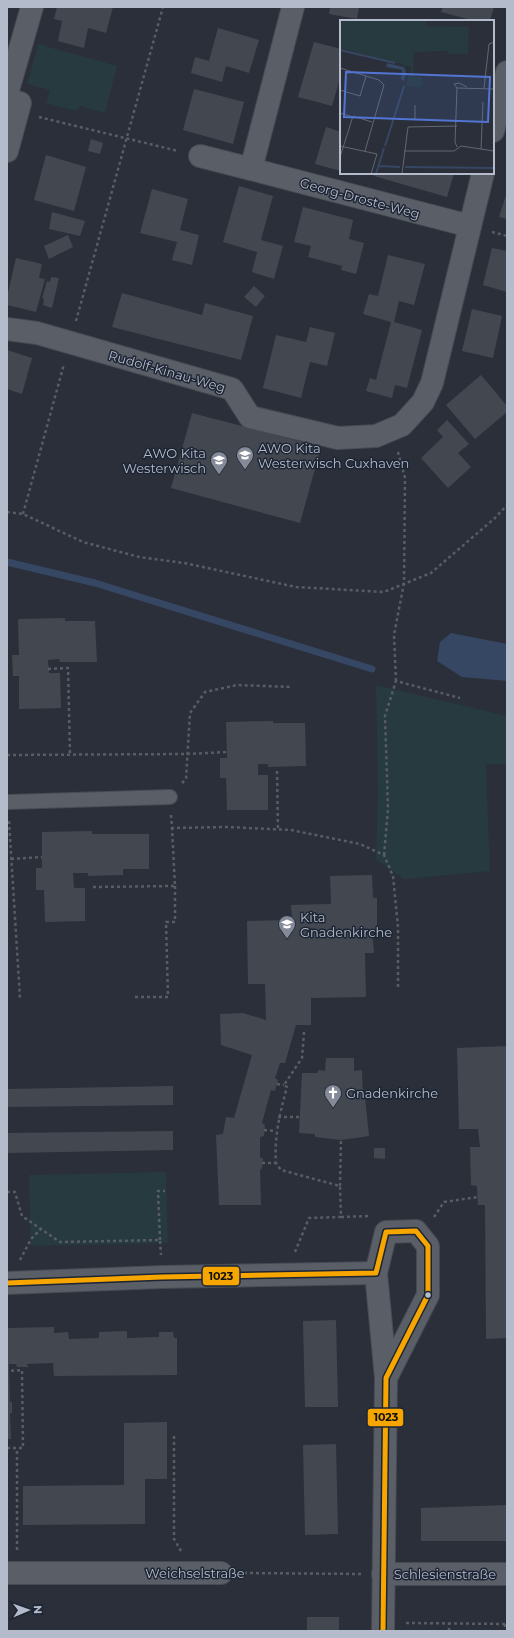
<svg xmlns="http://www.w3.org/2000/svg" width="514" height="1638" font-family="Montserrat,sans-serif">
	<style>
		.green { fill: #273a3f }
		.water { fill: #364763 }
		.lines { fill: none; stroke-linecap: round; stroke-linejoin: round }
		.stream { stroke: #364763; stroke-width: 7 }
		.building { fill: #434850 }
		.lane-casing { stroke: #464a52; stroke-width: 16 }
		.street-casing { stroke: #464a52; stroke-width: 24 }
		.path { stroke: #585d64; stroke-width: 2.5; stroke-dasharray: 3 3; stroke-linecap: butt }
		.lane { stroke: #5a5e67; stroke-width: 14 }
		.street { stroke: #5a5e67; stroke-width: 22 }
		.bus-1-casing { stroke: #1d2534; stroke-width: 8 }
		.bus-1 { stroke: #f7a600; stroke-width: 5 }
		.bus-dot { fill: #b4bbca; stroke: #1d2534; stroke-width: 1.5 }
		.labels { text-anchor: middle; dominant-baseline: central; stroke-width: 3; stroke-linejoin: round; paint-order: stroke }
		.street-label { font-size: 13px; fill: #b4bbca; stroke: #1d2534 }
		.poi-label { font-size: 13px; fill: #b4bbca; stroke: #1d2534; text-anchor: start }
		.inset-river { fill: none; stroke: #364763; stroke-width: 2 }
		.inset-road { fill: none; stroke: #616773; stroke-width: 1 }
		.view { fill: #5274d3; fill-opacity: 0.15; stroke: #5274d3; stroke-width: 2 }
		.inset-edge { fill: none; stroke: #b4bbca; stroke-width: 2 }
		.line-badge { stroke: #1d2534; stroke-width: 1.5 }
		.pale-badge-label { font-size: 11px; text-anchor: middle; font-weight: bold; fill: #111 }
	</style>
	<rect width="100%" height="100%" fill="#2a2f39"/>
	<g class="green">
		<polygon points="38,44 117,66 105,113 80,106 76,111 46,103 50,90 27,84"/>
		<polygon points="376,685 507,716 507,764 486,764 490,871 404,879 376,859 378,791"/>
		<polygon points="166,1172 168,1243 31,1246 29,1175"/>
	</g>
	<polygon class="water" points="451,633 507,644 507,681 462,677 437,661 440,642"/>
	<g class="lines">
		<polyline class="stream" points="7,562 95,583 372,669"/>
	</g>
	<g class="building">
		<polygon points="57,7 113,7 106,33 88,28 84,48 58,41 62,21 54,19"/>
		<polygon points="330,7 359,7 357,19 329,14"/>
		<polygon points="443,7 494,7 490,21 475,21 441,12"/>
		<polygon points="218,28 259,40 249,73 226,66 222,82 191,73 195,57 209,61"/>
		<polygon points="314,42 341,49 341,75 332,106 298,97"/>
		<polygon points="194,89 244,102 233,144 183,130"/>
		<polygon points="326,127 341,132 341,171 315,164"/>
		<polygon points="91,139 103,143 100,154 88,151"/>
		<polygon points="46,155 86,167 74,211 34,200"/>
		<polygon points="374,173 454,173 447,197 374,176"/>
		<polygon points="239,186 273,196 261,240 283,246 274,279 252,272 257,252 223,242"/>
		<polygon points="152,189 188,199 180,230 199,235 192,265 172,260 177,242 140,233"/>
		<polygon points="507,192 507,219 499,217"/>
		<polygon points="303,207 353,220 349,239 364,243 356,274 341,270 342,266 308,257 311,246 294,242"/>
		<polygon points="52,212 85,221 80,236 49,229"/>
		<polygon points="68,235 73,247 49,259 44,246"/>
		<polygon points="492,248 507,251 507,292 483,285"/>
		<polygon points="388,255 425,264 414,305 399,301 394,322 422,330 407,388 395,385 392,398 366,391 370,378 376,380 391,322 363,314 369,294 378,296"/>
		<polygon points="16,258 42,264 39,278 45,279 36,312 7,305 7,297"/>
		<polygon points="51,277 59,278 52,308 43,305 44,299 42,298 47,281 50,282"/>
		<polygon points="254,286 265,296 256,307 244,297"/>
		<polygon points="122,293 202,315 205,303 253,316 241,360 112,327"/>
		<polygon points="472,309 502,316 493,358 462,351"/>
		<polygon points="310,327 335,333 327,366 310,362 301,398 263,388 276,335 306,342"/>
		<polygon points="7,350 32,358 22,394 7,389"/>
		<polygon points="481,375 507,406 507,412 475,439 446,405"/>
		<polygon points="192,413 321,447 300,523 171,488"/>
		<polygon points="447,420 469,444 458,453 471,467 448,488 421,458 443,437 437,430"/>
		<polygon points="65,618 65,621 95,621 97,662 60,662 59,659 48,660 49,673 60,673 61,708 19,709 19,676 13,676 12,655 19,655 18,619"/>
		<polygon points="273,721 273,723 305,723 306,766 268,767 268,764 258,764 258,775 268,775 268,810 227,810 226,778 220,778 220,758 227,758 226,722"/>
		<polygon points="92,831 92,834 149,834 149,869 123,869 123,875 88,876 88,873 73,873 74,888 85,888 85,921 45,922 44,890 36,890 36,868 42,868 42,832"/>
		<polygon points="372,875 373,898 377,898 377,929 372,929 374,953 365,953 366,997 311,998 311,1025 296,1025 285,1063 280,1063 275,1078 278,1080 275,1091 271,1090 262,1123 265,1125 264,1136 260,1137 260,1158 263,1158 262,1168 260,1170 261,1205 219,1205 216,1135 223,1134 226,1117 234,1118 252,1055 221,1045 220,1014 243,1013 266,1020 265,984 248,984 247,921 292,920 291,905 331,904 330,876"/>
		<polygon points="507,1046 507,1338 486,1339 485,1205 478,1205 477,1186 471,1185 470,1147 480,1147 478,1129 459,1129 457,1048"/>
		<polygon points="326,1058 354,1058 354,1071 362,1070 363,1098 365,1097 369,1136 341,1140 315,1137 315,1134 299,1133 302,1073 318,1073 318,1070 325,1071"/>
		<polygon points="173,1086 173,1105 7,1107 7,1089"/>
		<polygon points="173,1131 173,1150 7,1153 7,1133"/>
		<polygon points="374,1148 385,1148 385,1159 374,1158"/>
		<polygon points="336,1320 338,1407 305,1407 303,1321"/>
		<polygon points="54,1327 54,1333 68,1332 69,1339 99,1338 99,1332 127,1331 127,1338 159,1337 159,1332 173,1332 174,1338 177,1338 177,1375 54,1376 53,1363 27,1364 28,1367 17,1367 16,1364 9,1364 10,1402 12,1402 12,1413 10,1413 11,1439 7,1439 7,1328"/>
		<polygon points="167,1422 167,1479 145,1479 145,1524 23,1525 23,1486 124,1485 124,1423"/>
		<polygon points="336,1444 338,1534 305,1535 303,1445"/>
		<polygon points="507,1505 507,1541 421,1541 421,1508"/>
		<rect x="307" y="1617" width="32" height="14"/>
	</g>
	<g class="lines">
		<g class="lane-casing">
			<polyline id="lane" points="8,802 170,797"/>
		</g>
		<g class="street-casing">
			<g id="street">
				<polyline points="293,7 251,169 470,226"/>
				<polyline points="7,94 32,7"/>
				<polyline points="7,100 20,103 7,151"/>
				<polyline points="493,131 507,72"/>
				<polyline points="200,156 251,169"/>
				<polyline points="7,329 37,333 232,389 250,417 338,438 376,436 402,425 423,402 432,383 483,173"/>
				<polyline points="7,1283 162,1277 376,1273"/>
				<polyline points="7,1573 221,1573"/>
				<polyline points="383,1574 507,1574"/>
				<polyline points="383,1631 386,1378 376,1273 386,1232 416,1231 428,1246 428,1295 386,1378"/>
			</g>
		</g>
		<g class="path">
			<polyline points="39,117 178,151"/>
			<polyline points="492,232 507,236"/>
			<polyline points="76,321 163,7"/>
			<polyline points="7,512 23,514 83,542 139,557 184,563 296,587 384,592 431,573 495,518 507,505"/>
			<polyline points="23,514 64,364"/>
			<polyline points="48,669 68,668 70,755"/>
			<polyline points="396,681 394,635 404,583 405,478 398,452"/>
			<polyline points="7,755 187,754 227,752"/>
			<polyline points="277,771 278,830"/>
			<polyline points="182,783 186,779 190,713 205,692 237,685 291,687"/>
			<polyline points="171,815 172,828 227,827 291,830 360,844 384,855 393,876 398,927 398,990"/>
			<polyline points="9,821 20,998"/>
			<polyline points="384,855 388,809 385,716 396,681 460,698"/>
			<polyline points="11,859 42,857"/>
			<polyline points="93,887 175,886 172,828"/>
			<polyline points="135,997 168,997 166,922 175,922 175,886"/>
			<polyline points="277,1084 284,1085"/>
			<polyline points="278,1117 300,1117"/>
			<polyline points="264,1130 276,1131"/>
			<polyline points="262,1163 276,1163"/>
			<polyline points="340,1186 341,1140"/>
			<polyline points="7,1192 15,1192 22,1216 60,1242 160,1240 161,1255"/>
			<polyline points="341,1217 370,1216"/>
			<polyline points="434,1217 444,1202 478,1197"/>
			<polyline points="160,1240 158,1191 165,1191"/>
			<path d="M295,1252l14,-34 32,-1 -1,-31 -59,-16 -5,-7c-2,-27 4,-50 11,-76l-3,-2 18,-27 2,-26"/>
			<polyline points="20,1260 31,1239 41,1229"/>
			<polyline points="174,1436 174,1539 181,1551"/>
			<polyline points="7,1448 23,1448 22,1370 9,1371"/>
			<polyline points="17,1550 17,1448"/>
			<polyline points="244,1573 361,1574"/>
			<polyline points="406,1623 507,1624"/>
			<polyline points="505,1624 505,1631"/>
			<polyline points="449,1631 449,1623"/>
		</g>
		<use href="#lane" class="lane"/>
		<use href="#street" class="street"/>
		<g class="bus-1-casing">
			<polyline id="bus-1" points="7,1283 162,1277 376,1273 386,1232 416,1231 428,1246 428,1295 386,1378 383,1631"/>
		</g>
		<use href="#bus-1" class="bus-1"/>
	</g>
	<defs>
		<g id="school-pin" transform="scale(0.9)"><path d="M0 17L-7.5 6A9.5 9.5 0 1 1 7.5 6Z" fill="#848a97" stroke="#1d2534"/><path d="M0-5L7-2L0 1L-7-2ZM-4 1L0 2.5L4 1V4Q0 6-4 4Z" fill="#fff"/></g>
		<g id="church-pin" transform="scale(0.9)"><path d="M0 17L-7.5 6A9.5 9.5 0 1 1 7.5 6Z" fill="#848a97" stroke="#1d2534"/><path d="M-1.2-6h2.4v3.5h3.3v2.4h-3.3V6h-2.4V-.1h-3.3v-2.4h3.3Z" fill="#fff"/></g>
	</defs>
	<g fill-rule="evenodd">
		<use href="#school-pin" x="245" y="455"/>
		<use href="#school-pin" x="219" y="460"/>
		<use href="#school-pin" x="287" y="924"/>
		<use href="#church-pin" x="333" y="1093"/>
	</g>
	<circle class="bus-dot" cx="428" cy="1295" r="3.5"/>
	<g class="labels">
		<g class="street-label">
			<text transform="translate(360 198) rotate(15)">Georg-Droste-Weg</text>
			<text transform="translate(167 371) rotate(16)">Rudolf-Kinau-Weg</text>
			<text x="195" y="1573">Weichselstraße</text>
			<text x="445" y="1574">Schlesienstraße</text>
		</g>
		<g class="poi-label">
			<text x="258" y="448">AWO Kita<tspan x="258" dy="15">Westerwisch Cuxhaven</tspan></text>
			<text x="206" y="453" text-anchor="end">AWO Kita<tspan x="206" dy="15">Westerwisch</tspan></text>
			<text x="300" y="917">Kita<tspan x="300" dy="15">Gnadenkirche</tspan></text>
			<text x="346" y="1093">Gnadenkirche</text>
		</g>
	</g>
	<g transform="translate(340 20)">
		<rect width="154" height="154" fill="#2a2f39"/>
		<path d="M0,0h87l-2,6 44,1 -1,27h-20v-3l-34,1 -1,24 9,1 1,7 -2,3 -15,-1 5,-19 -71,-19z" fill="#273a3f"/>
		<path d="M47,43l17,4 2,5 -2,9 -3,-2 1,-9 -16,-3z" fill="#364763"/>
		<path class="inset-river" d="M0,30l55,13M45,126l19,-60M39,146l21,1M65,147l89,1M36,154l8,-26"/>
		<path class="inset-road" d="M0,48l39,12 5,5 -19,66M127,67l-8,-4 -5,1 3,4 37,1M144,68l5,-44 5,-2M0,70l20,6 6,-20M0,93l13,4M75,99v-14M0,126l37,8 -6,20M117,127l-2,-5 2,-54M141,129l2,-47M64,131h50l7,-5 33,5M0,137l13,-41 19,6M62,154l6,-47 49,-1"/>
		<path class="view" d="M6,52l144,5 -2,45 -144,-5z"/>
		<rect width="154" height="154" class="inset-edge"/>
	</g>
	<g class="line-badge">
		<rect x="202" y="1266" width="38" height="20" rx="4" fill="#f7a600"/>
		<rect x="367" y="1408" width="37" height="19" rx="4" fill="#f7a600"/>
	</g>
	<g class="pale-badge-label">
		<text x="221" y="1280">1023</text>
		<text x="386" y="1421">1023</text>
	</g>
	<rect width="514" height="1638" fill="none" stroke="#b4bbca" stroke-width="16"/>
	<g transform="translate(28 1610) rotate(88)" stroke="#1d2534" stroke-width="3" paint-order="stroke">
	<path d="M0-3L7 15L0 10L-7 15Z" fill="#b4bbca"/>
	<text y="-6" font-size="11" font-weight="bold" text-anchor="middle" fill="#b4bbca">N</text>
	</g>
</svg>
